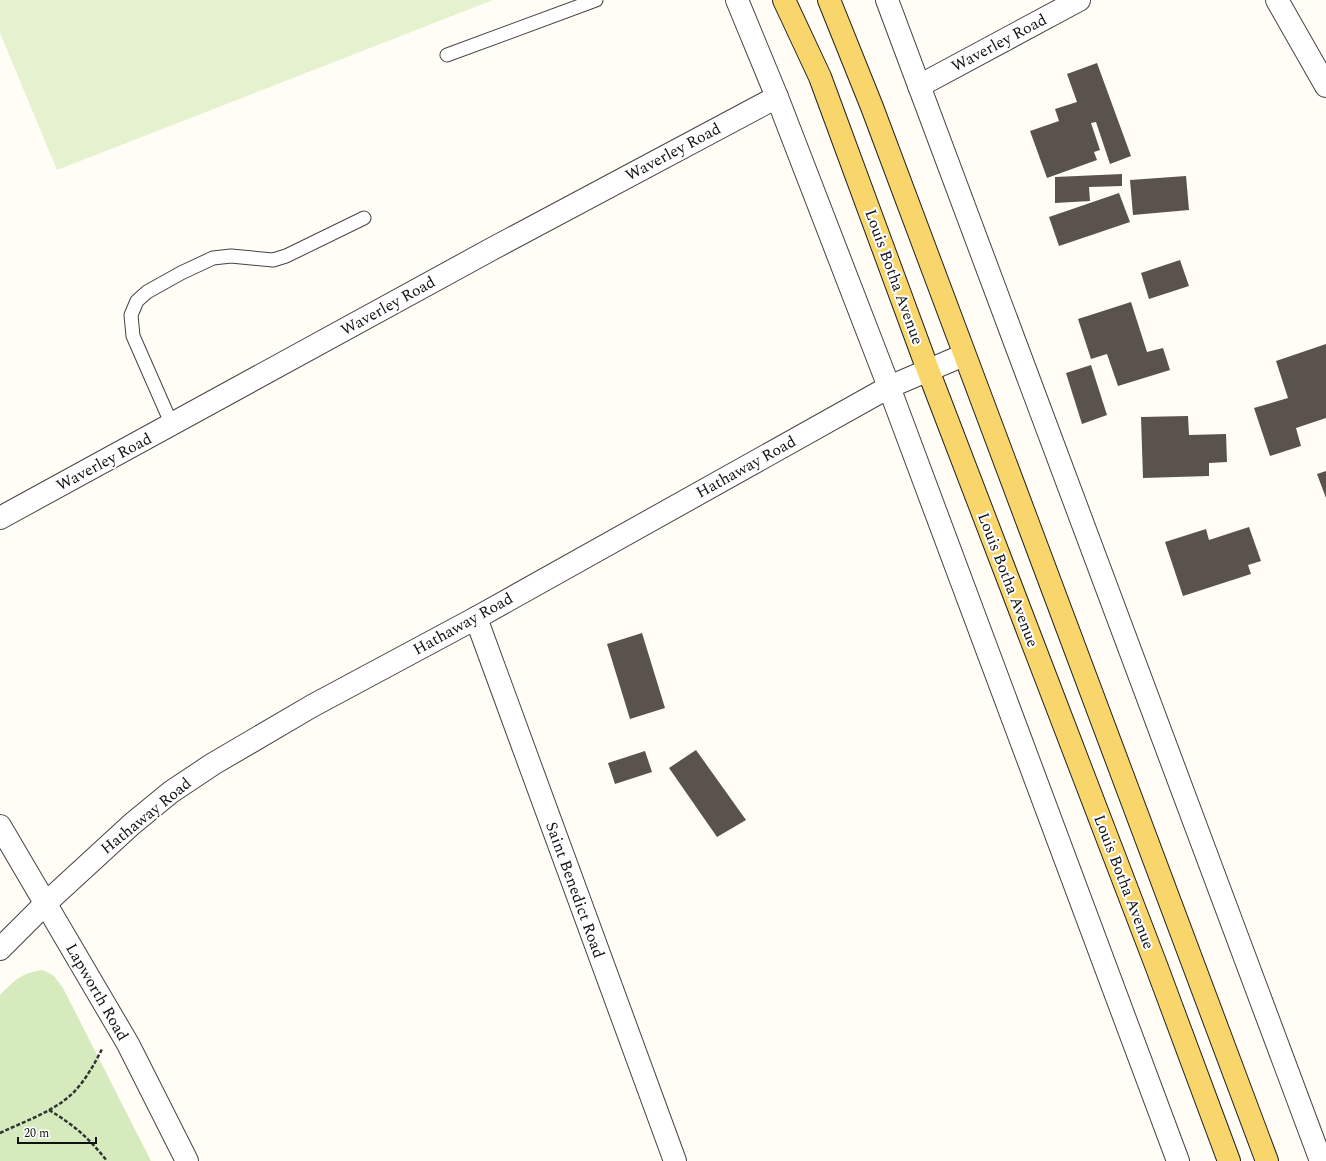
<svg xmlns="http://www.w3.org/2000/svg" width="1326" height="1161" font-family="Spectral,serif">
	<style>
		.green { fill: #d5ebbd }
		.pitch { fill: #e6f2cf }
		.building { fill: #5a524d }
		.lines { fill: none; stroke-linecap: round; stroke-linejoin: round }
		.lane-casing { stroke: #444; stroke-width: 15 }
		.street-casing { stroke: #444; stroke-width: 24 }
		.primary-casing { stroke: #222; stroke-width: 24 }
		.path { stroke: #333; stroke-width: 2.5; stroke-dasharray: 4 2; stroke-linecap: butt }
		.lane { stroke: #fff; stroke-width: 13 }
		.street { stroke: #fff; stroke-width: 22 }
		.primary { stroke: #f9d66b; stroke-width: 22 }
		.labels { text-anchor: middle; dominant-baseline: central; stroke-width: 4; stroke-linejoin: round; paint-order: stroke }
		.street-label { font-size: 16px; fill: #111; stroke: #fff }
	</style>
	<rect width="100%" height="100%" fill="#fffdf5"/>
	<path class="green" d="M43,970l11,6 9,12 88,173h-151v-166c15,-15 21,-22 43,-25z"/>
	<polygon class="pitch" points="0,0 493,0 57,170 0,33"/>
	<g class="building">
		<polygon points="1097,63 1131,156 1110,164 1096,122 1091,123 1100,150 1094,152 1097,160 1047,178 1030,131 1059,121 1055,109 1077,102 1067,74"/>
		<polygon points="1122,174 1122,186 1089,187 1090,201 1055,203 1055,177"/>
		<polygon points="1186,176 1189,210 1133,215 1130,180"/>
		<polygon points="1119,193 1130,222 1059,246 1049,217"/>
		<polygon points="1180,260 1189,286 1149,299 1141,273"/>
		<polygon points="1131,302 1147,352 1163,348 1170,370 1118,386 1107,354 1091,359 1078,319"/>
		<polygon points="1326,344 1326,418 1296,428 1301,446 1270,456 1254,408 1288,398 1276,361"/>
		<polygon points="1091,365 1107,415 1082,424 1066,373"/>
		<polygon points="1188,416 1189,435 1226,434 1227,462 1209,463 1209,476 1143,478 1141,417"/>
		<polygon points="1326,471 1326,498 1317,474"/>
		<polygon points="1249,527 1261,561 1248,565 1251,574 1183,596 1165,542 1206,529 1209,540"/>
		<polygon points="642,633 665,708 630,719 607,644"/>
		<polygon points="696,750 746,820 717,837 669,768"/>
		<polygon points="645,751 652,772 615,784 608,763"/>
	</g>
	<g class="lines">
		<g class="lane-casing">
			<g id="lane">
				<polyline points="447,55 596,0"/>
				<polyline points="172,425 133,336 131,315 137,301 147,292 181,273 213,258 231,256 273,260 286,256 364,218"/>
			</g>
		</g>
		<g class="street-casing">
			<g id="street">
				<polyline points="737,0 777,97 889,387 1178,1161"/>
				<polyline points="887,0 1321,1161"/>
				<polyline points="1277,0 1326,86"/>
				<polyline points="919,86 1079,0"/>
				<polyline points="0,518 490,250 777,97"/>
				<polyline points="476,618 675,1161"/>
				<polyline points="0,826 128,1044 187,1161"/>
				<polyline points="0,949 46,903 132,824 171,792 213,764 312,706 476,618 889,387 964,355"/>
			</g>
		</g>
		<g class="primary-casing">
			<g id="primary">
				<polyline points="784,0 820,77 928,370 1156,965 1229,1161"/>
				<polyline points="829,0 872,107 1267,1161"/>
			</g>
		</g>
		<g class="path">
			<path d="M49,1110c25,15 40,28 58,51"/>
			<path d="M0,1133c25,-12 53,-21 73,-40 12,-12 22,-30 29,-44"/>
		</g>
		<use href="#lane" class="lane"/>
		<use href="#street" class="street"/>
		<use href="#primary" class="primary"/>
	</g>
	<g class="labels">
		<g class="street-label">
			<text transform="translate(999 43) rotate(-28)">Waverley Road</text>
			<text transform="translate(673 152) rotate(-28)">Waverley Road</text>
			<text transform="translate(894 277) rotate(70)">Louis Botha Avenue</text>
			<text transform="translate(388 306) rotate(-29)">Waverley Road</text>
			<text transform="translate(104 462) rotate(-28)">Waverley Road</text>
			<text transform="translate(746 467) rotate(-29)">Hathaway Road</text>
			<text transform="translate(1008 580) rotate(69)">Louis Botha Avenue</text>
			<text transform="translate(463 624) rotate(-29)">Hathaway Road</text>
			<text transform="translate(146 816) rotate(-39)">Hathaway Road</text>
			<text transform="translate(1124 882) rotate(69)">Louis Botha Avenue</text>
			<text transform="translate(575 890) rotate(70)">Saint Benedict Road</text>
			<text transform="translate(97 992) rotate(60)">Lapworth Road</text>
		</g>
	</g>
	<path d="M18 1137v6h78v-6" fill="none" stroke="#111111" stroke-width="2"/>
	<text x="24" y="1137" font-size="12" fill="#111111" stroke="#ffffff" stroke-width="3" paint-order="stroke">20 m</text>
</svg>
